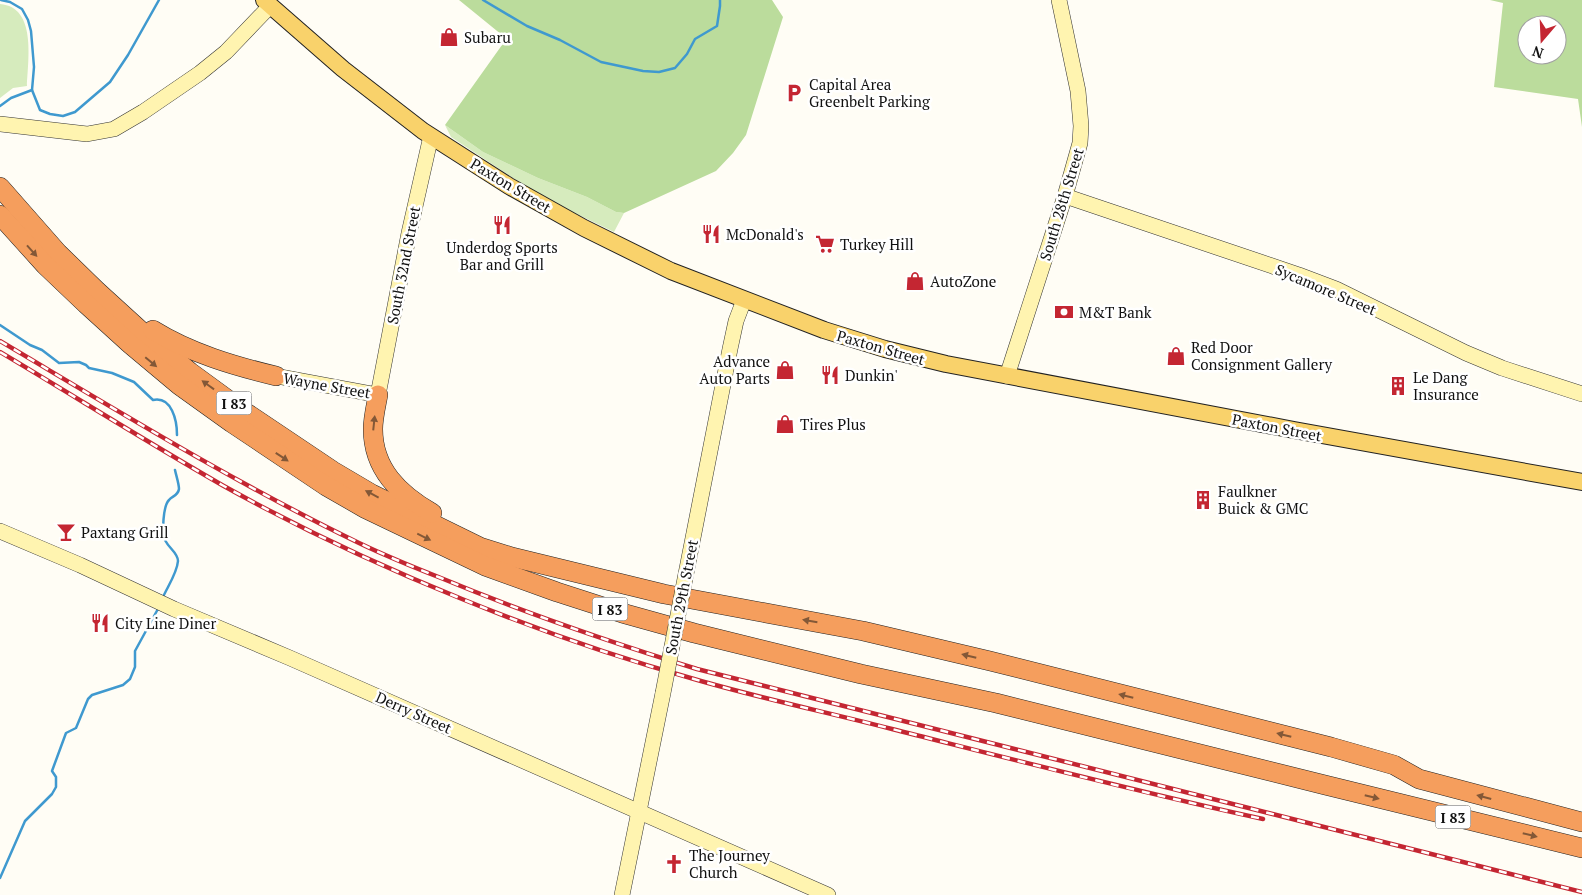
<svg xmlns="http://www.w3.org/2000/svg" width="1582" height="895" font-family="'PT Serif',serif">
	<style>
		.green { fill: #d6ebbd }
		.forest { fill: #bbdc9c; fill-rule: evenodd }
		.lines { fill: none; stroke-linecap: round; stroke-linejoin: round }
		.stream { stroke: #3f99cf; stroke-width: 2.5 }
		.secondary-casing { stroke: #333; stroke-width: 16 }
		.primary-casing { stroke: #222; stroke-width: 18 }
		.highway-casing { stroke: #222; stroke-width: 20 }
		.secondary { stroke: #fff4b0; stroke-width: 15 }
		.primary { stroke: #f9d26b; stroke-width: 16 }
		.highway { stroke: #f59e5d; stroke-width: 19 }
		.rail-casing { stroke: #c42632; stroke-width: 4.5 }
		.rail { stroke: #fff; stroke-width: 2.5; stroke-dasharray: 8; stroke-linecap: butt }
		.secondary-bridge-casing { stroke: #333; stroke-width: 16; stroke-linecap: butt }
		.secondary-bridge { stroke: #fff4b0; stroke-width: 15 }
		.oneway { fill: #835837 }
		.labels { text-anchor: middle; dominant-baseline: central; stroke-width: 5; stroke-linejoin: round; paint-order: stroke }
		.shield { fill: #fff; stroke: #585858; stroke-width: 1 }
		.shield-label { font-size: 14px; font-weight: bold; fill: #111 }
		.poi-label { font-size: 15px; fill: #111; stroke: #fff; text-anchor: start }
		.street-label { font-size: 15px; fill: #111; stroke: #fff }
	</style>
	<rect width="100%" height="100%" fill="#fffdf5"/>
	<g class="green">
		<path d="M0,4c37,3 28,56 27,82l-14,2 -13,10z"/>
		<polygon points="445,125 483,152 538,178 587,197 616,212 624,213 614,232 552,202 513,178 451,137"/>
	</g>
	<g class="forest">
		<polygon points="459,0 772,0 783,17 746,135 733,153 716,171 624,213 616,212 587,197 538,178 483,152 445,125 502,45 502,35"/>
		<path d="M1490,0h92v127l-4,-28 -84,-12 9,-84zM1527,25h30v30h-30z"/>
	</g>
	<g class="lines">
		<g class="stream">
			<polyline points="1,0 10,2 22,9 28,20 31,31 34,67 32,90 40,110 50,114 63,116 75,112 110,82 128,55 159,0"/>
			<polyline points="483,0 527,26 560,40 601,62 643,71 659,72 675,68 687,54 695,39 717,26 720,6 720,0"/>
			<polyline points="0,106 11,98 32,90"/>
			<path d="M0,325l30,20 12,5 17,13 20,-1 7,3 3,3 23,5 22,9 19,18c19,-4 24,21 24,35"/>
			<path d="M163,597c5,-11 14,-24 15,-36 0,-10 -14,-15 -15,-27 0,-8 0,-28 6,-34 3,-4 9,-4 10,-11 0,-5 -3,-14 -4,-19"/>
			<polyline points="0,878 25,821 52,794 56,787 56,777 52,771 66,733 76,728 88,699 92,695 123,685 130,679 135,667 135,651 159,607"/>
		</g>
		<g class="secondary-casing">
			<g id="secondary">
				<polyline points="0,124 87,134 114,129 143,112 200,73 226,52 270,6"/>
				<polyline points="1065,196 1299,275 1336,289 1466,353 1502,368 1582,394"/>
				<polyline points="276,376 378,395 409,233 431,136"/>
				<polyline points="1007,376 1065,196 1080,143 1081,126 1078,91 1059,0"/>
				<polyline points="0,531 80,565 174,609 290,658 828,895"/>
				<polyline points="683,589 730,349 736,321 744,300"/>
				<polyline points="622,895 663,693"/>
			</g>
		</g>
		<g class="primary-casing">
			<polyline id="primary" points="264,0 343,69 423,131 509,186 584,228 671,271 824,330 885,349 946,364 1294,430 1582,482"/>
		</g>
		<g class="highway-casing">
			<g id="highway">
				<polyline points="0,187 58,253 97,291 142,332 190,372 242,410 333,471 372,494 480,547 512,557 664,594 863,631 990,661 1331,747 1394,765 1419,779 1582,822"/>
				<polyline points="0,215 45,265 86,304 130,344 179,385 232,423 326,486 366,509 485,566 557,592 622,613 694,633 861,674 996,703 1325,785 1582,848"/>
				<path d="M153,330c37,23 81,36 123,46"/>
				<path d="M378,395c-2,11 -5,23 -5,34 0,40 26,65 59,84"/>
			</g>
		</g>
		<use href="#secondary" class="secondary"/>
		<use href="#primary" class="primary"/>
		<use href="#highway" class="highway"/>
		<g class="rail-casing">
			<g id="rail">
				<path d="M0,341c118,70 235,142 359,202 27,13 54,24 82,35 84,35 169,64 256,91l885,223"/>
				<path d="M0,352c74,44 147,90 222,133 77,43 158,81 240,114 76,31 153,58 232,80 65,19 132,33 198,50 123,31 246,63 371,90"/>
			</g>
		</g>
		<use href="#rail" class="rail"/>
		<g class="secondary-bridge-casing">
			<polyline id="secondary-bridge" points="663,693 683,589"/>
		</g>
		<use href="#secondary-bridge" class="secondary-bridge"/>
	</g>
	<defs><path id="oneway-solid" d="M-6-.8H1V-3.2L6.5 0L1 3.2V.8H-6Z" transform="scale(1.25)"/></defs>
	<g class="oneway">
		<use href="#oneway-solid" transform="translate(32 251) rotate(48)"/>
		<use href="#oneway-solid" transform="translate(151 362) rotate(40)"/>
		<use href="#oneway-solid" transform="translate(208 385) rotate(-144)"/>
		<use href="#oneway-solid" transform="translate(374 423) rotate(-84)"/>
		<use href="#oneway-solid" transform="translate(282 457) rotate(33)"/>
		<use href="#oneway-solid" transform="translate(372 494) rotate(-152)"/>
		<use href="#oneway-solid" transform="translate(424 537) rotate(26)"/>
		<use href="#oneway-solid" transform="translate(810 621) rotate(-170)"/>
		<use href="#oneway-solid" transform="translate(969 656) rotate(-166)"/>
		<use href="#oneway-solid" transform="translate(1126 696) rotate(-166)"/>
		<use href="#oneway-solid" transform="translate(1284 735) rotate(-166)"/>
		<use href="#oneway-solid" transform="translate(1372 797) rotate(14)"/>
		<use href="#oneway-solid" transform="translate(1484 797) rotate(-165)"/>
		<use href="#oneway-solid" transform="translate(1530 835) rotate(14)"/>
	</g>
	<defs>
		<g id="shop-bare" transform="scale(1.5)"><path d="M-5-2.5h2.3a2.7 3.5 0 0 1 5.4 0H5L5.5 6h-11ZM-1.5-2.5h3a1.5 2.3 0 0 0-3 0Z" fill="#c42632" stroke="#fff" stroke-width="2.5" paint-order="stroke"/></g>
		<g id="parking-bare" transform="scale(1.5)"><path d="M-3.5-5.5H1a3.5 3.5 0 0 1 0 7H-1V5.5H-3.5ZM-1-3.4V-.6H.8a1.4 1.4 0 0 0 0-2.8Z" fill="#c42632" stroke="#fff" stroke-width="2.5" paint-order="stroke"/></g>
		<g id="restaurant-bare" transform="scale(1.5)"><path d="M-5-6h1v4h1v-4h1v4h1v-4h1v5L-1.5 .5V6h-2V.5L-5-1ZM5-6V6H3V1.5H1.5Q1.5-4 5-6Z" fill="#c42632" stroke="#fff" stroke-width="2.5" paint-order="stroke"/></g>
		<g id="supermarket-bare" transform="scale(1.5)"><path d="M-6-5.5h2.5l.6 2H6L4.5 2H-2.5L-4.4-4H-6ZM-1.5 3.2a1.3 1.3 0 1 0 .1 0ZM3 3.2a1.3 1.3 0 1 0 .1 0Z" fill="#c42632" stroke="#fff" stroke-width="2.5" paint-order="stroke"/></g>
		<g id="bank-bare" transform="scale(1.5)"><path d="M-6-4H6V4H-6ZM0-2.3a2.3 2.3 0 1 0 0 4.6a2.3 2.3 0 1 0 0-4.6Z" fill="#c42632" stroke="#fff" stroke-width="2.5" paint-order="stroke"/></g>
		<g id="building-bare" transform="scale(1.5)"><path d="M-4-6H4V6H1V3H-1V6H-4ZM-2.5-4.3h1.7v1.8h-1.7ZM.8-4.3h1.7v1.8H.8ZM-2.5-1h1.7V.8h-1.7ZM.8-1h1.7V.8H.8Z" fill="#c42632" stroke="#fff" stroke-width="2.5" paint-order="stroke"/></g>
		<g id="bar-bare" transform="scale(1.5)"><path d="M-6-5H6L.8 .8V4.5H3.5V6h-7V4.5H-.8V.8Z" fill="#c42632" stroke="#fff" stroke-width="2.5" paint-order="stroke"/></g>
		<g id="church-bare" transform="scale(1.5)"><path d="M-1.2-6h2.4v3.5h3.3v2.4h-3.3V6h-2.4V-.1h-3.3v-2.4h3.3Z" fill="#c42632" stroke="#fff" stroke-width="2.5" paint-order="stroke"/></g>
	</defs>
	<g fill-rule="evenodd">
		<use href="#shop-bare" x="449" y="37"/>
		<use href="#parking-bare" x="794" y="93"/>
		<use href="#restaurant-bare" x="502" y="225"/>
		<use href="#restaurant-bare" x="711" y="234"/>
		<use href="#supermarket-bare" x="825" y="244"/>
		<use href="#shop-bare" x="915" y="281"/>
		<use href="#bank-bare" x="1064" y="312"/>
		<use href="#shop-bare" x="1176" y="356"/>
		<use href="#shop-bare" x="785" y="370"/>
		<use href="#restaurant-bare" x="830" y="375"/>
		<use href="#building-bare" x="1398" y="386"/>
		<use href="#shop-bare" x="785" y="424"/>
		<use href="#building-bare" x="1203" y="500"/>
		<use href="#bar-bare" x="66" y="532"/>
		<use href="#restaurant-bare" x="100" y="623"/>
		<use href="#church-bare" x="674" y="864"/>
	</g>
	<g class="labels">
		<g class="shield">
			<rect x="216.5" y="391.5" width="35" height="23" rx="4"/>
			<rect x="592.5" y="597.5" width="35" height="23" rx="4"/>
			<rect x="1435.5" y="805.5" width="35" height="23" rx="4"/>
		</g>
		<g class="shield-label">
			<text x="234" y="403">I 83</text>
			<text x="610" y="609">I 83</text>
			<text x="1453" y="817">I 83</text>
		</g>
		<g class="poi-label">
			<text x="464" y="37">Subaru</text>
			<text x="809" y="84">Capital Area<tspan x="809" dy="17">Greenbelt Parking</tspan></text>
			<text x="726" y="234">McDonald's</text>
			<text x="840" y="244">Turkey Hill</text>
			<text x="502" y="247" text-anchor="middle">Underdog Sports<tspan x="502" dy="17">Bar and Grill</tspan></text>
			<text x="930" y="281">AutoZone</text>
			<text x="1079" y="312">M&amp;T Bank</text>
			<text x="1191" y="347">Red Door<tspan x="1191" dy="17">Consignment Gallery</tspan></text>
			<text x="770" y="361" text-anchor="end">Advance<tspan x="770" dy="17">Auto Parts</tspan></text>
			<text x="845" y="375">Dunkin'</text>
			<text x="1413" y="377">Le Dang<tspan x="1413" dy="17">Insurance</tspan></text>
			<text x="800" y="424">Tires Plus</text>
			<text x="1218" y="491">Faulkner<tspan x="1218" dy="17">Buick &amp; GMC</tspan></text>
			<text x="81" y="532">Paxtang Grill</text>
			<text x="115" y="623">City Line Diner</text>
			<text x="689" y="855">The Journey<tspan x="689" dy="17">Church</tspan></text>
		</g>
		<g class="street-label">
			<text transform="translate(511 185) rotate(31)">Paxton Street</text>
			<text transform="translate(1061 204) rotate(-73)">South 28th Street</text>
			<text transform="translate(403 265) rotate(-79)">South 32nd Street</text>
			<text transform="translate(1326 289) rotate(23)">Sycamore Street</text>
			<text transform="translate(881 347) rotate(16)">Paxton Street</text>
			<text transform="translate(327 385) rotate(10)">Wayne Street</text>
			<text transform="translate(1277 427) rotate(11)">Paxton Street</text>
			<text transform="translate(681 597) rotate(-79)">South 29th Street</text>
			<text transform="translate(414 712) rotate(24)">Derry Street</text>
		</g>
	</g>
	<g transform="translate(1542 40) rotate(199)"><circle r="24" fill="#ffffff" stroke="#a0a0a0"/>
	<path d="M0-4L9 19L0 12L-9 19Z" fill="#c42632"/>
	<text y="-8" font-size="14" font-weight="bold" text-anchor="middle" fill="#111111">N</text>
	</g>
</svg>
